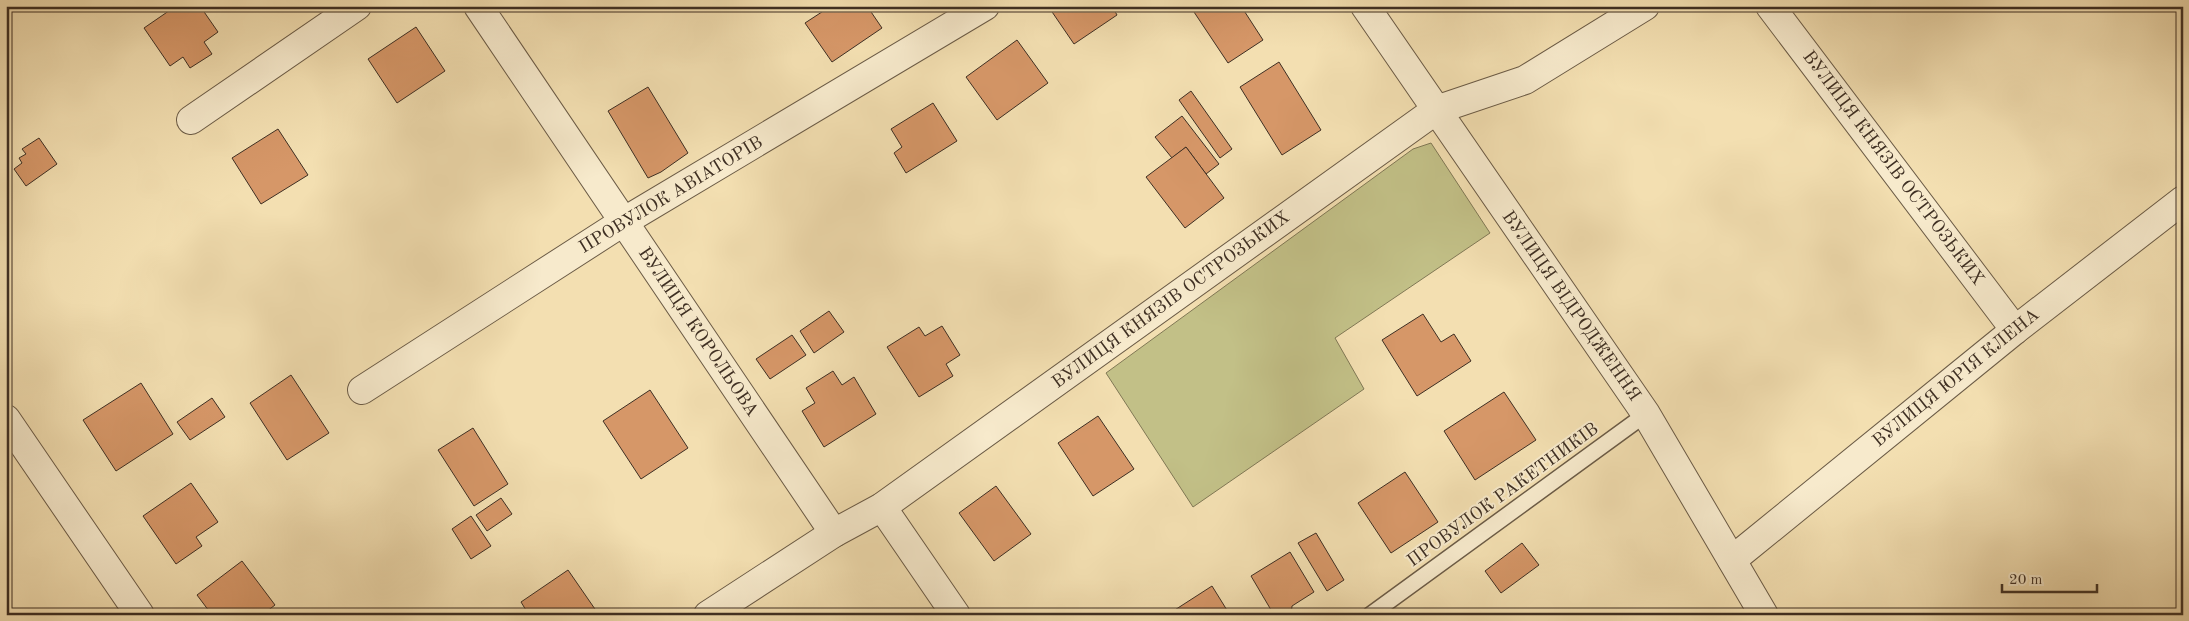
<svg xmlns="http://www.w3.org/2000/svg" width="2189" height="621" font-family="'Old Standard TT',serif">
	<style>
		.green { fill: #c2c087; stroke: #807855 }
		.building { fill: #d69768; stroke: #3e2f23 }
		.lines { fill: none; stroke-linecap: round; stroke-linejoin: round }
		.lane-casing { stroke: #6b5b46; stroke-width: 18 }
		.street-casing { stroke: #6b5b46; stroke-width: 30 }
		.lane { stroke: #f7eacc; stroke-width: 15 }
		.street { stroke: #f7eacc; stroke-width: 28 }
		.labels { text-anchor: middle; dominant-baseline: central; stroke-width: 4; stroke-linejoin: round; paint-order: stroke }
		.street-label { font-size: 18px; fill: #3e2f23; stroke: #f7eacc }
	</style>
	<rect width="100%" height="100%" fill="#f3dfb1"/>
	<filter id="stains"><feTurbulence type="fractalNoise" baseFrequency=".004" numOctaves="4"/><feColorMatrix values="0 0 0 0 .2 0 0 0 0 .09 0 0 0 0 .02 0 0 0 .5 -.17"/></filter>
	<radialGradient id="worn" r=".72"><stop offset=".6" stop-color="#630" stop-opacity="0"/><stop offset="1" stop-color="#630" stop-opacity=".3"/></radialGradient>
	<polygon class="green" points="1431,143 1490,233 1335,338 1364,389 1193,507 1106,373 1413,149"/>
	<g class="building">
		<polygon points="176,6 200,6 218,32 204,42 212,54 190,68 183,57 170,66 144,28"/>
		<polygon points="831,6 867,6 882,28 832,62 805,23"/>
		<polygon points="1048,6 1112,6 1117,15 1074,44"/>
		<polygon points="1190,6 1241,6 1263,40 1228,63"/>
		<polygon points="416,27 445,71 397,103 368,59"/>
		<polygon points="1017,40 1048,83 997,120 966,77"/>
		<polygon points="1279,62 1321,130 1282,155 1240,87"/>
		<polygon points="648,87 688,153 661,172 648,178 608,111"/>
		<polygon points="1191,91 1232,149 1220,158 1179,100"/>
		<polygon points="933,103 957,141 906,173 894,153 902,147 891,129"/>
		<polygon points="1182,116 1219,164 1206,174 1186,147 1172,158 1155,137"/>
		<polygon points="278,129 308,175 261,204 232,158"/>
		<polygon points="39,138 57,164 26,186 14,169 22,163 19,158 26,154 22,149"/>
		<polygon points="1186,147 1224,198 1185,228 1146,177"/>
		<polygon points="829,311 844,332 814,353 800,331"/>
		<polygon points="1423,314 1441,342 1454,334 1471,361 1417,396 1382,340"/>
		<polygon points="942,326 960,355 946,364 953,376 919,397 887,347 919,327 925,336"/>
		<polygon points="792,335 806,355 770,379 756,359"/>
		<polygon points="833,371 842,385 854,377 876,414 824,447 802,411 815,403 806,388"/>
		<polygon points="291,375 329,433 287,460 250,403"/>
		<polygon points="141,383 173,434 116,471 83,420"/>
		<polygon points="650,390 688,448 641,479 603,421"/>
		<polygon points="1504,392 1536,440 1475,480 1444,431"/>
		<polygon points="212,398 225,417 190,440 177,422"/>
		<polygon points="1098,416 1134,469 1093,496 1058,443"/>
		<polygon points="473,428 508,484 474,506 438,450"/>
		<polygon points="1405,472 1438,522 1391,553 1358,503"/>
		<polygon points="191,483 218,522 196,537 202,546 176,564 143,516"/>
		<polygon points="996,486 1031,534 994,561 959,513"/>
		<polygon points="501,498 512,514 487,531 476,515"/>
		<polygon points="471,516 491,546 471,559 452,529"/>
		<polygon points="1316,533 1344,580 1327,591 1298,543"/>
		<polygon points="1522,543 1539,565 1501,593 1485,571"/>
		<polygon points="1290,552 1314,592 1292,606 1291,615 1274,615 1251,576"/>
		<polygon points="242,561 275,605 262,615 212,615 197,595"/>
		<polygon points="568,570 597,612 592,615 529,615 521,602"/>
		<polygon points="1212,586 1230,615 1167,615"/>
	</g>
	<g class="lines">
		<g class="lane-casing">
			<polyline id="lane" points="1370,615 1646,414"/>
		</g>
		<g class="street-casing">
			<g id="street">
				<polyline points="478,6 834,533"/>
				<polyline points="1365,6 1646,414 1764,615"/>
				<polyline points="1770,6 2015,330"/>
				<polyline points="191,120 357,6"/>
				<polyline points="362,390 623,222 985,6"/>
				<polyline points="6,419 140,615"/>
				<polyline points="882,507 956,615"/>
				<polyline points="1732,560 2015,330 2183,200"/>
				<polyline points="708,615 834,533 882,507 1436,110 1525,80 1645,6"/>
			</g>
		</g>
		<use href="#lane" class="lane"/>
		<use href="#street" class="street"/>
	</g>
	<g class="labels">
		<g class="street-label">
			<text transform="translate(1893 168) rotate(53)">ВУЛИЦЯ КНЯЗІВ ОСТРОЗЬКИХ</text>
			<text transform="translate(671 195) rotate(-31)">ПРОВУЛОК АВІАТОРІВ</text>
			<text transform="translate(1171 300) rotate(-36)">ВУЛИЦЯ КНЯЗІВ ОСТРОЗЬКИХ</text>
			<text transform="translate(1571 306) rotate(55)">ВУЛИЦЯ ВІДРОДЖЕННЯ</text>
			<text transform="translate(698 332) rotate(56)">ВУЛИЦЯ КОРОЛЬОВА</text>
			<text transform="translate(1956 378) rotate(-39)">ВУЛИЦЯ ЮРІЯ КЛЕНА</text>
			<text transform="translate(1503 495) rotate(-36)">ПРОВУЛОК РАКЕТНИКІВ</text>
		</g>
	</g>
	<rect width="2189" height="621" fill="none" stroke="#f3dfb1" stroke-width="25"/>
	<rect x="8" y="8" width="2174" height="606" fill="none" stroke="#3e2f23" stroke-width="2.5"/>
	<rect x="12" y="12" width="2164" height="596" fill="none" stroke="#3e2f23"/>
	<path d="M2002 584v8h95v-8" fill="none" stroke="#3e2f23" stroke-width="2.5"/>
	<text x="2009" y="584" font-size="15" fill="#3e2f23" stroke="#f7eacc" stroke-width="4" paint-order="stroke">20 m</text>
	<rect width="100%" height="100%" filter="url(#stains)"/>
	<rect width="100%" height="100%" fill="url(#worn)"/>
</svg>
